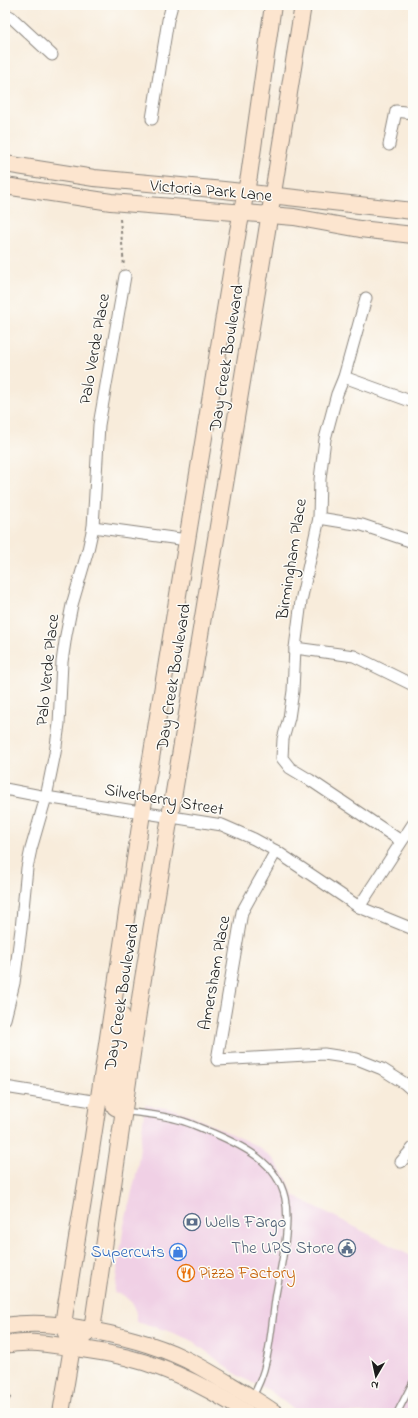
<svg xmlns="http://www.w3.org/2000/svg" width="418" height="1418" font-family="'Indie Flower',sans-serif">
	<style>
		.built { fill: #f0d0e5 }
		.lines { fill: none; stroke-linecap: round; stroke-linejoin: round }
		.lane-casing { stroke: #8a847c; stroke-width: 8 }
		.street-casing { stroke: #8a847c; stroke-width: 13 }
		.secondary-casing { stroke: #8a847c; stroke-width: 18 }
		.path { stroke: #8a847c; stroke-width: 2; stroke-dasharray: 3 3; stroke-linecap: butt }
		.lane { stroke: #fff; stroke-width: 5.5 }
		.street { stroke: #fff; stroke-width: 11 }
		.secondary { stroke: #fce5cf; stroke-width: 16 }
		.labels { text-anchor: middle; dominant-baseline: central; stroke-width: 3; stroke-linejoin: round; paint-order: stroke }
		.street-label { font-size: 17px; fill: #1c1c1c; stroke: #fdfcf7 }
		.service-label { font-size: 17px; fill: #4e5e75; stroke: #fdfcf7; text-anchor: start }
		.shop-label { font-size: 17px; fill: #366cbe; stroke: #fdfcf7; text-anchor: end }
		.food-label { font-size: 17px; fill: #c56008; stroke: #fdfcf7; text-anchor: start }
	</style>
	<rect width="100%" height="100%" fill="#fdfcf7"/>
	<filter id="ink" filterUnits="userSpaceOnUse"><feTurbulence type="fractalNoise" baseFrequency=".025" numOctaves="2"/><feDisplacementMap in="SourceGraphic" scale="8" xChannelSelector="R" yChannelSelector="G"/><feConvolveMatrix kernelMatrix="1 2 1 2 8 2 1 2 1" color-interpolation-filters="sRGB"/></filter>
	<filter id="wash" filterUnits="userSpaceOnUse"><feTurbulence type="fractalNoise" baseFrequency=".012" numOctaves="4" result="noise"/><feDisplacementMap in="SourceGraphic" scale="16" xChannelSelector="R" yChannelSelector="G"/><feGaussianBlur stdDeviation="0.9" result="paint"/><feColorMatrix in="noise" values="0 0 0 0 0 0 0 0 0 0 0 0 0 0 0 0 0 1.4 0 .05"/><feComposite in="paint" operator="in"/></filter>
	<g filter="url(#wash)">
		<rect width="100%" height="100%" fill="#f8ecdb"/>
		<polygon class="built" points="145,1105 172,1109 188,1114 257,1146 274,1160 287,1179 293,1195 413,1257 413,1413 298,1413 269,1390 240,1377 191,1340 165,1330 136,1322 136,1313 132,1303 123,1295 114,1293 124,1225 137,1171"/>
	</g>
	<g filter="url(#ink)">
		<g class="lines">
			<g class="lane-casing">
				<g id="lane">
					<path d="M125,1111c18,3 37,4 54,9 12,3 23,9 34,13 30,13 64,29 72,65 6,29 -4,67 -9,96 -5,33 -6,75 -24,103"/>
					<polyline points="5,1396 7,1397"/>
					<polyline points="397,1413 413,1382"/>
				</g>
			</g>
			<g class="street-casing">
				<g id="street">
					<polyline points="5,14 11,17 52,55"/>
					<polyline points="152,119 168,20 172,5"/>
					<polyline points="389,145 396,111 413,113"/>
					<polyline points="366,298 344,377 337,394 325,439 320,479 319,518 301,601 295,648 293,691 289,718 283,739 282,758 290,768 310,780 401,841"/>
					<polyline points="344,377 413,402"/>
					<polyline points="319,518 362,525 413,542"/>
					<polyline points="93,527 187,540"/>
					<polyline points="295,648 354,656 413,685"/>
					<polyline points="5,789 46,797 222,825 254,839 276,851 359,907 413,929"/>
					<polyline points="276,851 242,912 217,1060 324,1054 357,1059 382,1069 404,1083 413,1091"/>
					<polyline points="359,907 413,824"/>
					<polyline points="5,1019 14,983 21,929 27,868 31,849 46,797 55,753 59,724 62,662 66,635 72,605 88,550 93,527 99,425 125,276"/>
					<polyline points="5,1087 99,1102"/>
					<polyline points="401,1162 413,1148"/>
				</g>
			</g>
			<g class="secondary-casing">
				<g id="secondary">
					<polyline points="5,164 94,178 224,190 413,211"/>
					<polyline points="5,186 111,202 294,217 360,229 413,235"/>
					<polyline points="122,1016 112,1099 115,1107 124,1111"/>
					<path d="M5,1326c27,-4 47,-2 73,2 36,6 72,14 105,30 17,8 33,18 48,27 15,9 30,18 44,28"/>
					<path d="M5,1345c21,-5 42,-1 64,2 14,2 28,4 42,7 49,9 95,32 136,59"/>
					<polyline points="72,1347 92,1330 142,985 266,237 303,5"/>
					<polyline points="61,1413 72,1347 63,1326 65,1311 86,1183 142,813 238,231 249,176 273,5"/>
				</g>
			</g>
			<polyline class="path" points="120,219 124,267"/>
			<use href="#lane" class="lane"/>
			<use href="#street" class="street"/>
			<use href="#secondary" class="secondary"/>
		</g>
	</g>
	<defs>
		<g id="bank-ring" transform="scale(0.9)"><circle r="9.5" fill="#fdfcf7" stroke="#5c6f8a" stroke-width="1.5"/><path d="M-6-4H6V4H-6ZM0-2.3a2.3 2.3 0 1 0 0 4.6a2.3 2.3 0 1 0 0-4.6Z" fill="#5c6f8a"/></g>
		<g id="civic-ring" transform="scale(0.9)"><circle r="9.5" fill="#fdfcf7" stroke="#5c6f8a" stroke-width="1.5"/><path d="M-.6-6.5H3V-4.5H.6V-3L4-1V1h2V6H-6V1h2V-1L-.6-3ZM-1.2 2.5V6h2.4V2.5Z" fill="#5c6f8a"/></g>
		<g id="shop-ring" transform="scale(0.9)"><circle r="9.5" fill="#fdfcf7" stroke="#3f7fe0" stroke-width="1.5"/><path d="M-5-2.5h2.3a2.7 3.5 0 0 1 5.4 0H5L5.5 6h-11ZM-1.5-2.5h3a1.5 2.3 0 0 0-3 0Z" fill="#3f7fe0"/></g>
		<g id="restaurant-ring" transform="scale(0.9)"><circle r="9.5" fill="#fdfcf7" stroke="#e8710a" stroke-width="1.5"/><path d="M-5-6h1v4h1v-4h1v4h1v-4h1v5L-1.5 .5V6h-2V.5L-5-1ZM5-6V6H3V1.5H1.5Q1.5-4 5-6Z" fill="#e8710a"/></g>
	</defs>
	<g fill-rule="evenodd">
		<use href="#bank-ring" x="192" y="1222"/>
		<use href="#civic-ring" x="347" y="1248"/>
		<use href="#shop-ring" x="178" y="1252"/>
		<use href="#restaurant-ring" x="186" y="1273"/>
	</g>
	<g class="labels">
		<g class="street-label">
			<text transform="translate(211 191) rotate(5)">Victoria Park Lane</text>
			<text transform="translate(95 349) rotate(-80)">Palo Verde Place</text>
			<text transform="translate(227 358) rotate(-81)">Day Creek Boulevard</text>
			<text transform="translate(292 559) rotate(-81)">Birmingham Place</text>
			<text transform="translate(48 670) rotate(-84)">Palo Verde Place</text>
			<text transform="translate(174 677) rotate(-81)">Day Creek Boulevard</text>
			<text transform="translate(164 800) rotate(10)">Silverberry Street</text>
			<text transform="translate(215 973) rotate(-80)">Amersham Place</text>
			<text transform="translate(122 997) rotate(-81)">Day Creek Boulevard</text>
		</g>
		<g class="service-label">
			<text x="205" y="1222">Wells Fargo</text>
			<text x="334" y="1248" text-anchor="end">The UPS Store</text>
		</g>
		<g class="shop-label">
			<text x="165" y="1252">Supercuts</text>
		</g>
		<g class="food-label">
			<text x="199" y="1273">Pizza Factory</text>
		</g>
	</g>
	<rect width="418" height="1418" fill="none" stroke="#fdfcf7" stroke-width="20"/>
	<g transform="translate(376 1376) rotate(189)" stroke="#fdfcf7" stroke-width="3" paint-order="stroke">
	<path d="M0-3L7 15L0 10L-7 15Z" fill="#1c1c1c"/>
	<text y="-6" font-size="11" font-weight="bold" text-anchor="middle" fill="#1c1c1c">N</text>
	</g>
</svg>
